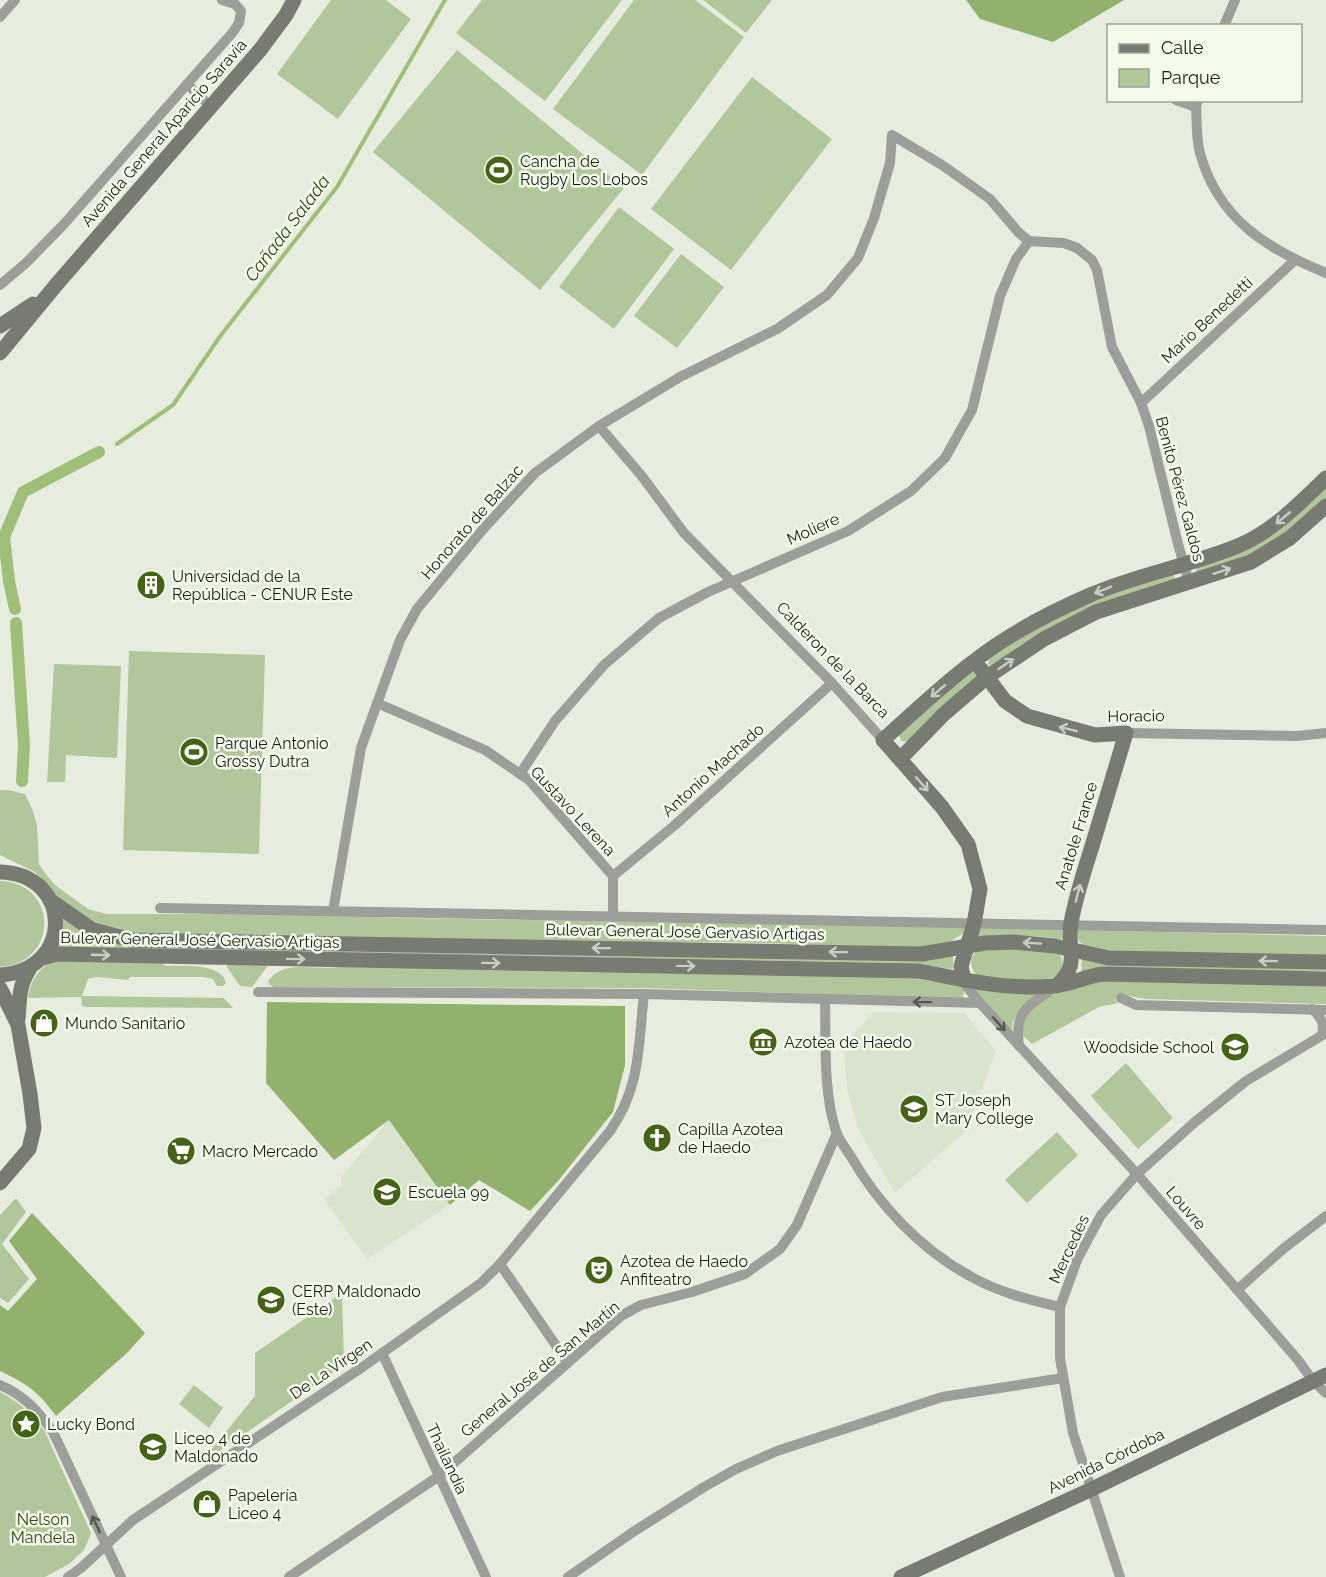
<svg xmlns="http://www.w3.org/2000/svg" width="1326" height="1577" font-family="Raleway,sans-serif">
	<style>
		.built { fill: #d9e4ce }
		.green { fill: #b2c69c }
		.forest { fill: #92b16c }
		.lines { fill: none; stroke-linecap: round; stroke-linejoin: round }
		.stream { stroke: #9fbf79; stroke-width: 4 }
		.canal { stroke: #9fbf79; stroke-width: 12 }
		.street { stroke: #9c9f99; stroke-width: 10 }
		.secondary { stroke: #777b72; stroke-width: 15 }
		.oneway { stroke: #c8cec1 }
		.oneway2 { stroke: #555852 }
		.labels { text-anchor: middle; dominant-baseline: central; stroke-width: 5; stroke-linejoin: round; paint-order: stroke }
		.street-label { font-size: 16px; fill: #1b1e18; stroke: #f3fbeb }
		.poi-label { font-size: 16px; fill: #1b1e18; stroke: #f3fbeb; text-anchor: start }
		.park-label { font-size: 16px; fill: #314614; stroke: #f3fbeb }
		.water-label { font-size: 18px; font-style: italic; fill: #354918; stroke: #f3fbeb }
	</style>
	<rect width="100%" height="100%" fill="#e6edde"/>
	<g class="built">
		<polygon points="873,1012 964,1013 996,1051 967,1130 895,1193 858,1129 847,1088 843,1047"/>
		<polygon points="389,1120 450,1205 367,1259 324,1199 342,1185 341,1177"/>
	</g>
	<g class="green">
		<polygon points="331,0 386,0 411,19 338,119 277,74"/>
		<polygon points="482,0 622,0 545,101 456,33"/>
		<polygon points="634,0 695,0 744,37 642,175 553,109"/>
		<polygon points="703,0 772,0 746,33"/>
		<polygon points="457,50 624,188 540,290 373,152"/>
		<polygon points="752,77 832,139 731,270 651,209"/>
		<polygon points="619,207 674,249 614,329 559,287"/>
		<polygon points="681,254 724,287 677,348 634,316"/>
		<polygon points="1326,485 1326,499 1268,548 1197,574 1196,568"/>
		<polygon points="1171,574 1174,575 1175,582 991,666 988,664 989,658 1034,627 1090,599"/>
		<polygon points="129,651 265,655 259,854 123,850"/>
		<polygon points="54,664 121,666 117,758 66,755 65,782 47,782"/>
		<polygon points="970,671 974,671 978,676 908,742 901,741 899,734"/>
		<polygon points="0,790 8,790 25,794 33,811 37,826 39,864 44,872 55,885 88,909 107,914 338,914 395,918 965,927 965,932 948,943 921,948 734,942 623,942 133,934 87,919 60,899 35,872 0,855"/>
		<path d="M0,881c59,2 59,82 0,86z"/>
		<polygon points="63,918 85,933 953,955 953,969 899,963 58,948 57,946 61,936"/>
		<path d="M980,926l82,4 1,8 -2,1c-29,-5 -56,-2 -85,-3z"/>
		<polygon points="1076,930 1326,936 1326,956 1123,954 1083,945 1079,941"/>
		<path d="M985,948l71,3c9,7 7,13 5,24 -23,9 -60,5 -84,1 -10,-11 -7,-25 8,-28z"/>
		<path d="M57,959l105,4 4,3c16,0 56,-3 60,17l-3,3h-6l-4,-7 -11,-2h-72l-2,3 -31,-3 -9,2 -6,17 142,2 9,10 -148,-1 -3,-1 -1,-9 -53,1c3,-20 11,-30 29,-39z"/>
		<polygon points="1082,959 1326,968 1326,971 1081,972"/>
		<polygon points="227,965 267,965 267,967 252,987 240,986 227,967"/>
		<path d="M344,966l571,10 41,8 8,5 -1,10 -318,-11 -372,-1 -4,-3 -1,-3c18,-24 51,-8 76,-15z"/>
		<path d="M1115,980l211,3v21l-180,-5 -28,-5 -3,5 3,4 -19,4 -67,37 -9,-8c-5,-42 61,-52 92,-56z"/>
		<path d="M974,988l63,5v2c-13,11 -26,19 -25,38z"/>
		<polygon points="1126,1063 1173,1118 1138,1149 1091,1096"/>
		<polygon points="1057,1132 1078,1155 1027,1203 1005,1180"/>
		<polygon points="16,1198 26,1212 2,1244 29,1279 8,1303 0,1298 0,1215"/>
		<polygon points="342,1293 344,1365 198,1466 255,1396 255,1353"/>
		<polygon points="194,1385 223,1408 209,1428 179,1404"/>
		<path d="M0,1392c19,10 33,22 45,40l46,101 -7,17 -15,14 -24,13h-45z"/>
	</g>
	<g class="forest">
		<polygon points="966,0 1124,0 1053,42 980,19"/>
		<polygon points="267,1002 625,1006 625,1065 613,1112 558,1181 530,1211 479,1180 450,1205 389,1120 334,1160 266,1083"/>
		<path d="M32,1213l113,120 -17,19 -72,64c-18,-25 -29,-32 -56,-45v-66l8,6 29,-32 -28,-38z"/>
	</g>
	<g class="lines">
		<polyline class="stream" points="117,444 173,405 221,335 337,187 445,0"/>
		<g class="canal">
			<polyline points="15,609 9,581 4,537 23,492 99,452"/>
			<polyline points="16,623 24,746 22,781"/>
		</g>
		<g class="street">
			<polyline points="0,17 15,0"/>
			<polyline points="1224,26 1235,0"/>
			<polyline points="187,84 211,107"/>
			<polyline points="1176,100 1196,107"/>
			<path d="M1198,100l-2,7c1,15 0,32 4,46 18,66 67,96 126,120"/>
			<polyline points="0,285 26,263 64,224 233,32 239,23 241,11 235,4 222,0"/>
			<polyline points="1141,403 1295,260"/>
			<polyline points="599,426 641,475 684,533 832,683 883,740"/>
			<polyline points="377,703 485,750 529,780 613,876 613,917"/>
			<polyline points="1126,733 1297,736 1326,733"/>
			<polyline points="520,774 555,721 604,665 659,618 708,592 848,531 911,491 945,458 972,410 1000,296 1016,259 1029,241"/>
			<polyline points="613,876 675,825 832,683"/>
			<polyline points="160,908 1326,930"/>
			<polyline points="333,911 361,748 400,640 417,609 484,528 535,473 599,426 680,377 777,329 827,295 858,258 874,218 890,163 892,135 942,165 990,199 1019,233 1029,241 1064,243 1077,248 1092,260 1097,270 1112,347 1141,403 1149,426 1178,544 1189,582"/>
			<polyline points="964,980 967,987 980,1003 1137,1174 1298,1360 1313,1381 1326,1393"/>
			<polyline points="258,992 644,994 980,1003"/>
			<polyline points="1121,998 1136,1005 1326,1010"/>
			<path d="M825,1000c1,43 -2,91 11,131 3,9 9,17 14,24 28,49 70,94 120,121 28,16 59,24 90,31"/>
			<path d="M1312,1009c9,8 13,14 10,26"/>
			<path d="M1019,1046c-5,-38 10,-39 37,-60"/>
			<polyline points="500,1264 568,1363"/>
			<polyline points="1237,1290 1283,1249 1326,1216"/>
			<polyline points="382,1353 486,1577"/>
			<path d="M0,1385c24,10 38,26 53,47l68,145"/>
			<path d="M68,1577l13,-9 52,-48 231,-154 117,-83 19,-19 110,-133c31,-44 28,-85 34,-137"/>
			<polyline points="289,1577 439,1476 621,1316 641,1305 692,1292 745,1274 780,1249 797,1225 837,1133"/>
			<polyline points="568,1577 633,1532 704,1487 736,1469 777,1451 942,1397 1063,1378"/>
			<polyline points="1120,1577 1073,1433 1060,1358 1060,1307 1077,1260 1101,1215 1137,1174 1195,1122 1246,1081 1326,1033"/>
		</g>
		<g class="secondary">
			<polyline points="0,326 33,304"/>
			<polyline points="0,353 56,285 260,50 286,15 294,0"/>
			<path d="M981,669l24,32 22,15 68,19 31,-2c-11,36 -22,73 -33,110 -8,26 -17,52 -22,80 -5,26 11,41 -15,63"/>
			<polyline points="900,759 944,714 987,677 1044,639 1096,612 1251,562 1290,538 1326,506"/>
			<path d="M0,872c73,2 75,98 0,103"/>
			<polyline points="51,901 91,929 131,940 922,954 985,943 1014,942 1055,946 1109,958 1326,962"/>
			<path d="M43,958l13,-4 863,17c47,9 86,19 134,15 17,-1 33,-10 50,-12l223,5"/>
			<path d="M964,980l-3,-14 13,-42 6,-35 -12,-45 -26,-37 -59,-67c30,-27 58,-54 90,-78 34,-27 76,-49 115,-66 49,-22 103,-30 152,-51 34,-15 60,-42 86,-67"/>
			<polyline points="0,988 18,1025 30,1094 34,1128 29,1149 0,1183"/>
			<path d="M18,1019c2,-21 0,-32 12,-51"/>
			<polyline points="901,1577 1092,1489 1326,1375"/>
		</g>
	</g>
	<defs><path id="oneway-shaft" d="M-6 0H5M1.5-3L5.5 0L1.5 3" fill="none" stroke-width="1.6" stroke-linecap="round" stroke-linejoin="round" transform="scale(1.5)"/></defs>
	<g class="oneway">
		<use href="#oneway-shaft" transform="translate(1283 518) rotate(140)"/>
		<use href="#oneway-shaft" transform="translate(1222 571) rotate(-18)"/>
		<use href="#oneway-shaft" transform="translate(1103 590) rotate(158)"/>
		<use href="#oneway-shaft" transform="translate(1006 664) rotate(-34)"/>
		<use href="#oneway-shaft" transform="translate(938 691) rotate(140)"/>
		<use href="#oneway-shaft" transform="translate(1068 729) rotate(-166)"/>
		<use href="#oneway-shaft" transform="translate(922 784) rotate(49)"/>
		<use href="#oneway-shaft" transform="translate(1078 893) rotate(-75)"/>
		<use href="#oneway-shaft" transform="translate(1032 943) rotate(-176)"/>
		<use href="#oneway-shaft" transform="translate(601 948) rotate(-179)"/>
		<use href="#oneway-shaft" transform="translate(838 952) rotate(-179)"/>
		<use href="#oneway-shaft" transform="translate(101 955) rotate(2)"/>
		<use href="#oneway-shaft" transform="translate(296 959) rotate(1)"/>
		<use href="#oneway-shaft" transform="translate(1268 961) rotate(-179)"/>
		<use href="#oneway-shaft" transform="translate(491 963) rotate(1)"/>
		<use href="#oneway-shaft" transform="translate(686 966) rotate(1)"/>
	</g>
	<g class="oneway2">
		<use href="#oneway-shaft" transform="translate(922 1002) rotate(-179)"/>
		<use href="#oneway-shaft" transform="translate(999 1024) rotate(48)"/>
		<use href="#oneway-shaft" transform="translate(96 1524) rotate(-115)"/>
	</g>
	<defs>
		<g id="stadium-disc" transform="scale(1.5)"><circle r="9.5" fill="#456316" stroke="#f3fbeb"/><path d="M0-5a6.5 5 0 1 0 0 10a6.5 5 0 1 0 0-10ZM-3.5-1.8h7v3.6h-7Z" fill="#fff"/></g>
		<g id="building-disc" transform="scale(1.5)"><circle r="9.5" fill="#456316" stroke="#f3fbeb"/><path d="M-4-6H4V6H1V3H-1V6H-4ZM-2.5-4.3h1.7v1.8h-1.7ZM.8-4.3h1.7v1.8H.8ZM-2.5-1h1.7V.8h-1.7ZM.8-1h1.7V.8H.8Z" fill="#fff"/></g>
		<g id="shop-disc" transform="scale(1.5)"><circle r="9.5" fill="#456316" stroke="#f3fbeb"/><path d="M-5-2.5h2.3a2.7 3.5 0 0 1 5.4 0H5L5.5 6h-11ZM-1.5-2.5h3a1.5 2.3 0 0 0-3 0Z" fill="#fff"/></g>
		<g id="museum-disc" transform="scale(1.5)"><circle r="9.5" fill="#456316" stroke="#f3fbeb"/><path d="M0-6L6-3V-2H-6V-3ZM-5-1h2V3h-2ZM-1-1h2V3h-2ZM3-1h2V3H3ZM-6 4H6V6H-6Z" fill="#fff"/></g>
		<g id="school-disc" transform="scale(1.5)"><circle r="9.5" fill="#456316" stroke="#f3fbeb"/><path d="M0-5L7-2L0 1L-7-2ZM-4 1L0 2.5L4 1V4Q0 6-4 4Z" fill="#fff"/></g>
		<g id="church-disc" transform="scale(1.5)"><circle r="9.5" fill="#456316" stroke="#f3fbeb"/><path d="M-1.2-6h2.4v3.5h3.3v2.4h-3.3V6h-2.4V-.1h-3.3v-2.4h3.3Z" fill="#fff"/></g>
		<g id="supermarket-disc" transform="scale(1.5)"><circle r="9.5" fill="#456316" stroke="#f3fbeb"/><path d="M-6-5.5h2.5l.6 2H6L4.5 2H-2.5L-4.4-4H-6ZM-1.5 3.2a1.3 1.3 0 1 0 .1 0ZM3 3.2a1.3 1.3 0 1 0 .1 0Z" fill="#fff"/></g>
		<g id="theatre-disc" transform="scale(1.5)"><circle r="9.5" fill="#456316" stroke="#f3fbeb"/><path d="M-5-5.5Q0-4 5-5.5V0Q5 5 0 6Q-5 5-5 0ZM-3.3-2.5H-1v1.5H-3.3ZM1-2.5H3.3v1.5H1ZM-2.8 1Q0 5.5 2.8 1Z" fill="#fff"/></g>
		<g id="university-disc" transform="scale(1.5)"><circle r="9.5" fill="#456316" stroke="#f3fbeb"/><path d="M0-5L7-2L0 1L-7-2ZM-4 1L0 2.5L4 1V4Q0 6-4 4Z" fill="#fff"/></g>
		<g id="sight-disc" transform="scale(1.5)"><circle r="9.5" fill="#456316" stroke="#f3fbeb"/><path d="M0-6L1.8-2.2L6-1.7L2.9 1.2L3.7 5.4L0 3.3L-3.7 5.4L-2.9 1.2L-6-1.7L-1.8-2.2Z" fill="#fff"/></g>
	</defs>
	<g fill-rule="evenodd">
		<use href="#stadium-disc" x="499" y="170"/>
		<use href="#building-disc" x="151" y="585"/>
		<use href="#stadium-disc" x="194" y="752"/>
		<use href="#shop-disc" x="44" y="1023"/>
		<use href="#museum-disc" x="763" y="1042"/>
		<use href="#school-disc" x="1235" y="1047"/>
		<use href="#school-disc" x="914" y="1109"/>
		<use href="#church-disc" x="657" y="1138"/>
		<use href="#supermarket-disc" x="181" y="1151"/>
		<use href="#school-disc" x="387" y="1192"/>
		<use href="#theatre-disc" x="599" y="1270"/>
		<use href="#university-disc" x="271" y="1300"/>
		<use href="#sight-disc" x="26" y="1424"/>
		<use href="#school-disc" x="153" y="1447"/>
		<use href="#shop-disc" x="207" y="1504"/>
	</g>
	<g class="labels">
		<g class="street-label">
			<text transform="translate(164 133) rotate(-49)">Avenida General Aparicio Saravia</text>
			<text transform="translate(1207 320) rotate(-43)">Mario Benedetti</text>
			<text transform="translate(1180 489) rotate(75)">Benito Pérez Galdos</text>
			<text transform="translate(472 522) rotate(-49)">Honorato de Balzac</text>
			<text transform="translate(813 529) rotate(-24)">Moliere</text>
			<text transform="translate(833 660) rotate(46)">Calderon de la Barca</text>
			<text transform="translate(1136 716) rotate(-1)">Horacio</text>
			<text transform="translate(713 770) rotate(-42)">Antonio Machado</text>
			<text transform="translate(573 811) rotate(47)">Gustavo Lerena</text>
			<text transform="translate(1076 836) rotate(-73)">Anatole France</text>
			<text transform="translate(685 932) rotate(1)">Bulevar General José Gervasio Artigas</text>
			<text transform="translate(200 940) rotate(1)">Bulevar General José Gervasio Artigas</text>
			<text transform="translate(1186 1208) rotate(49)">Louvre</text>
			<text transform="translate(1069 1249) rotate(-65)">Mercedes</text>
			<text transform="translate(331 1369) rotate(-34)">De La Virgen</text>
			<text transform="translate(540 1369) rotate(-40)">General José de San Martín</text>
			<text transform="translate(447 1459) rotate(65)">Thailandia</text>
			<text transform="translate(1106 1461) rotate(-26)">Avenida Córdoba</text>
		</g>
		<g class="poi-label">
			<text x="520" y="161">Cancha de<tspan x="520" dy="18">Rugby Los Lobos</tspan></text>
			<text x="172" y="576">Universidad de la<tspan x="172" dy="18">República - CENUR Este</tspan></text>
			<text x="215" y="743">Parque Antonio<tspan x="215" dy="18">Grossy Dutra</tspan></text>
			<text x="65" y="1023">Mundo Sanitario</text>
			<text x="784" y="1042">Azotea de Haedo</text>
			<text x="1214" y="1047" text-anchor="end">Woodside School</text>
			<text x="935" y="1100">ST Joseph<tspan x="935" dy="18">Mary College</tspan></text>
			<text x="678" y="1129">Capilla Azotea<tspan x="678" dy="18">de Haedo</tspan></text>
			<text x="202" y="1151">Macro Mercado</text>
			<text x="408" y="1192">Escuela 99</text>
			<text x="620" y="1261">Azotea de Haedo<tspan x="620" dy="18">Anfiteatro</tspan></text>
			<text x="292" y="1291">CERP Maldonado<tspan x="292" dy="18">(Este)</tspan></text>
			<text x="47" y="1424">Lucky Bond</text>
			<text x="174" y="1438">Liceo 4 de<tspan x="174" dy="18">Maldonado</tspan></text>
			<text x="228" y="1495">Papelería<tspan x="228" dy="18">Liceo 4</tspan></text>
		</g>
		<g class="park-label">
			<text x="43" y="1519">Nelson<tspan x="43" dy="18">Mandela</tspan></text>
		</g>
		<g class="water-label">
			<text transform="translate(287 228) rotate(-53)">Cañada Salada</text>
		</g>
	</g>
	<rect x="1107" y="24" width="195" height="78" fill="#f3fbeb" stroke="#9da397" stroke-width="1.5"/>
	<rect x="1119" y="44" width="30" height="9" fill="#777b72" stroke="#9da397" stroke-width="1.5"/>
	<text x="1161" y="54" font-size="18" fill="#1b1e18">Calle</text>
	<rect x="1119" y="69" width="30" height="18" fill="#b2c69c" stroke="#9da397" stroke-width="1.5"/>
	<text x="1161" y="84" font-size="18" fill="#1b1e18">Parque</text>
</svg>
